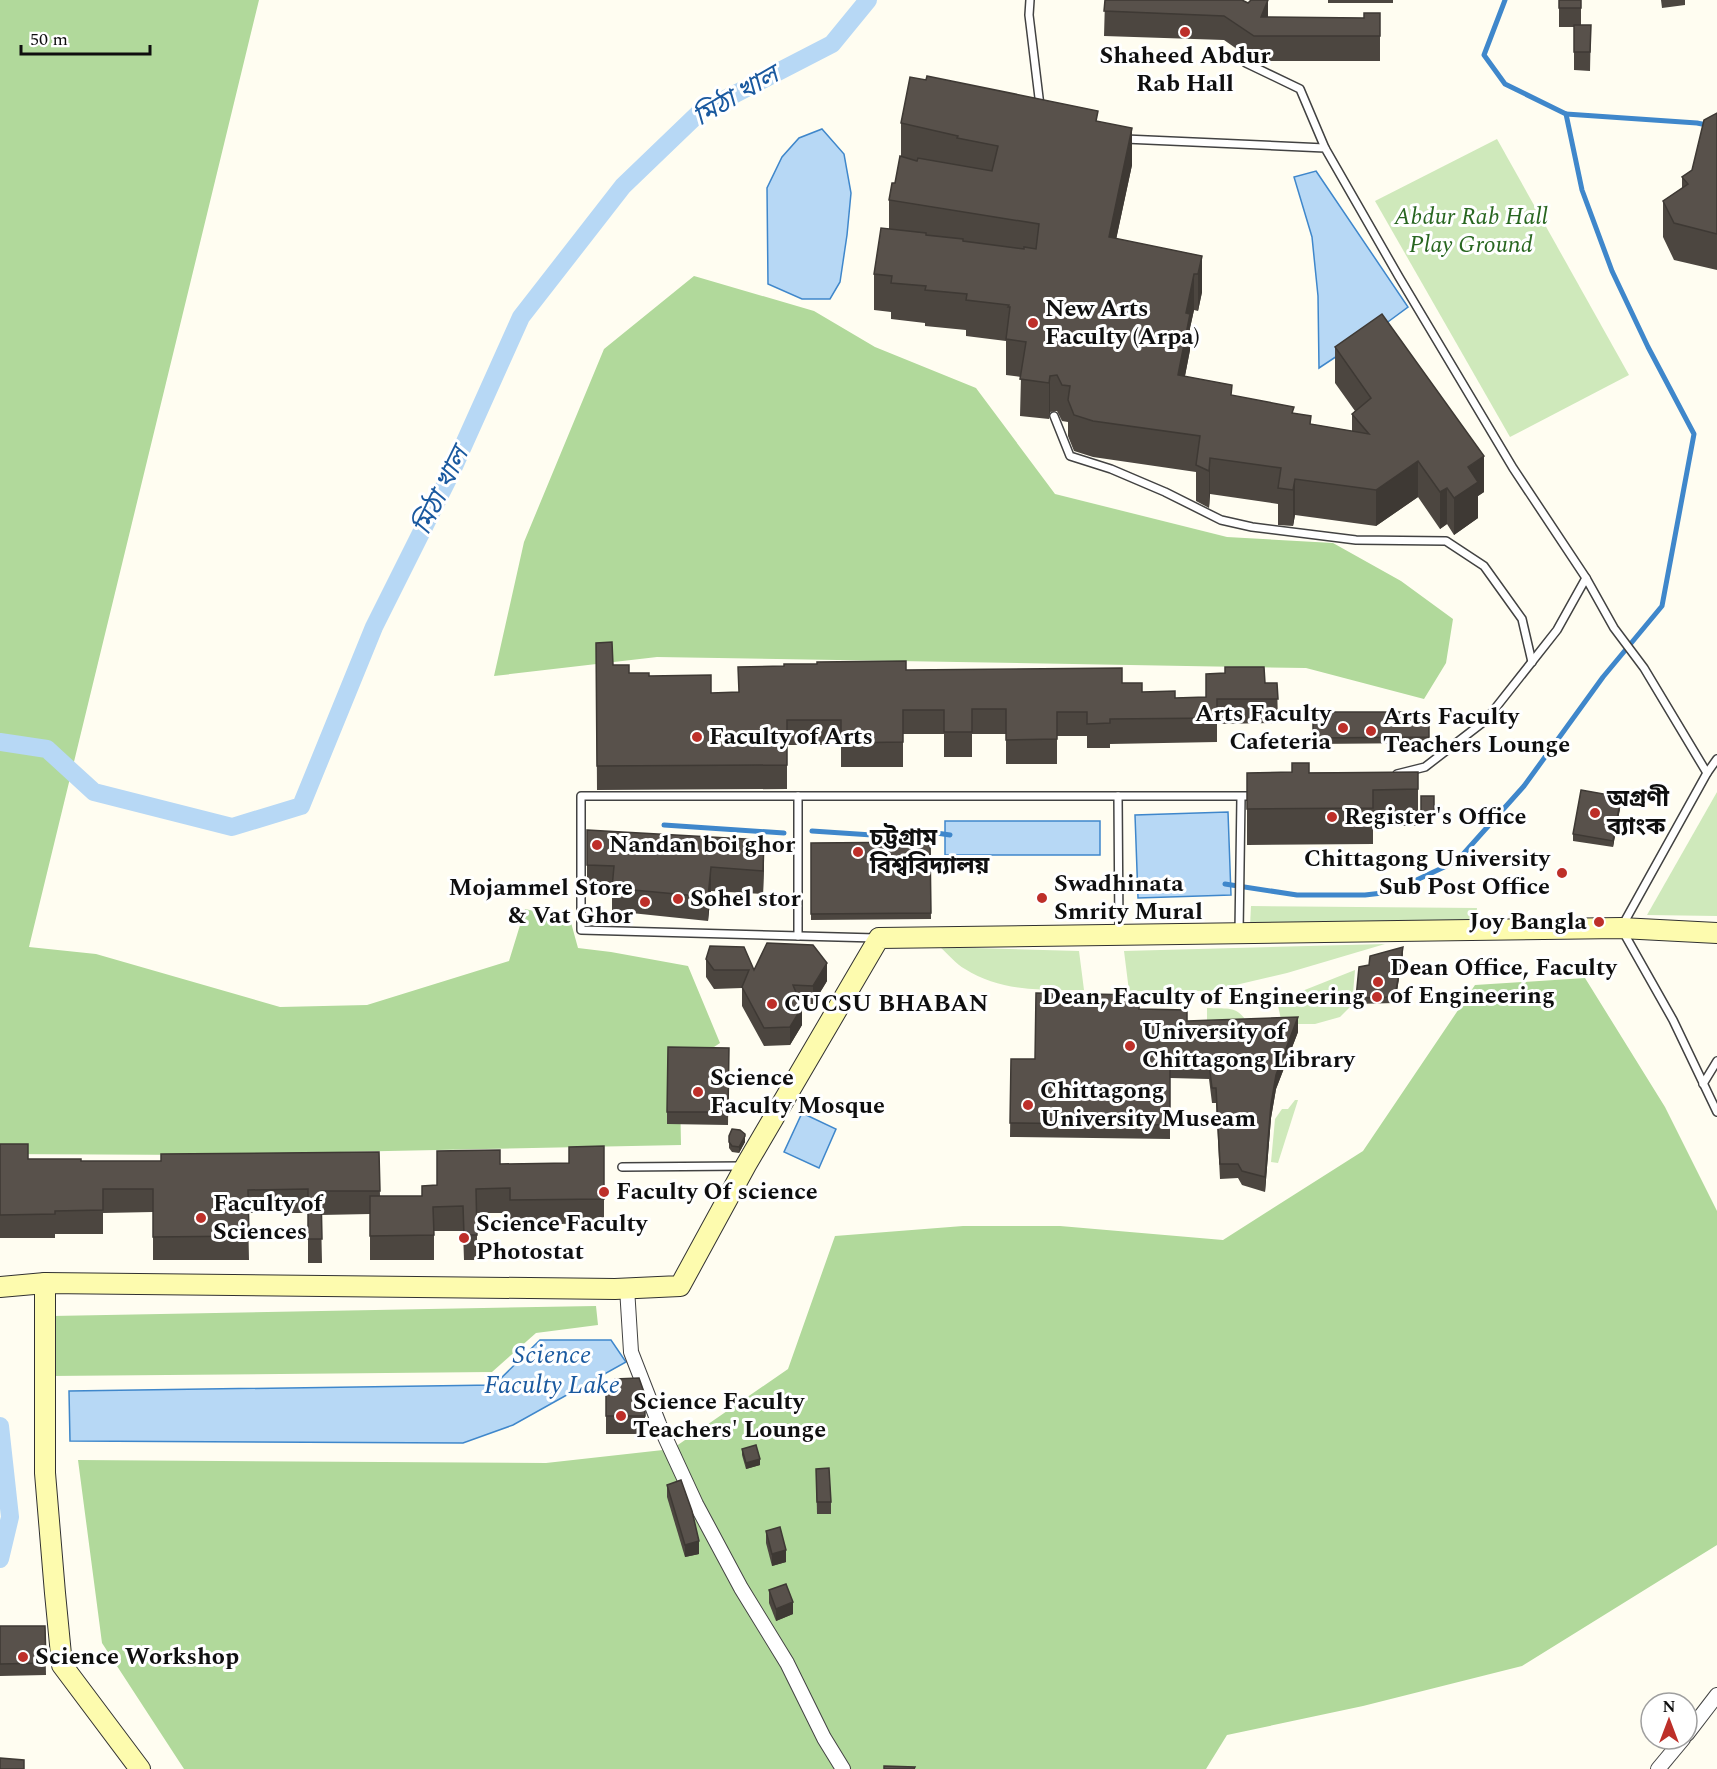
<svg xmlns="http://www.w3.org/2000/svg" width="1717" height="1769" font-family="Spectral,'Noto Sans Bengali',serif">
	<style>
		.green { fill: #cfe9bb }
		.forest { fill: #b1d99b }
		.water { fill: #b7d8f5; stroke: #3f87cb; stroke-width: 1.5 }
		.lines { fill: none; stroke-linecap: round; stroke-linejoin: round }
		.stream { stroke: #3f87cb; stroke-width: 5 }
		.canal { stroke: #b7d8f5; stroke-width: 18 }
		.lane-casing { stroke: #424242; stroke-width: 10 }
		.street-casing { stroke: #424242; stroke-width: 16 }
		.secondary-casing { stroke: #313131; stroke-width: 22 }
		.lane { stroke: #fff; stroke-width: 7 }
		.street { stroke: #fff; stroke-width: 14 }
		.secondary { stroke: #fdfbae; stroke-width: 20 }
		.wall { fill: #4c4640 }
		.shaded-wall { fill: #3e3934 }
		.building { fill: #58514b; stroke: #3e3934; stroke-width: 1.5 }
		.poi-dot { fill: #bd2f29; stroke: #fff; stroke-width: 2 }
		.labels { text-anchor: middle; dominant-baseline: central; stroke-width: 6; stroke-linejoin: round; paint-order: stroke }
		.poi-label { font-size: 24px; font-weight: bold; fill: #0f0f0f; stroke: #fff; text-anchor: start }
		.park-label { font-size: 24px; font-style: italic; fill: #286620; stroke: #fff }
		.water-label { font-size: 26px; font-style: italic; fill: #1a599f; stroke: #fff }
	</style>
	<rect width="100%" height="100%" fill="#fffdf1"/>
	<g class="green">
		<polygon points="1497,139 1629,375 1510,437 1375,201"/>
		<polygon points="1717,792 1717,916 1647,915"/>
		<polygon points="1251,906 1477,908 1475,927 1250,926"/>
		<polygon points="1385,944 1287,973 1210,991 1129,991 1124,951"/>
		<path d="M940,947l139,4 5,39c-41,0 -83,2 -119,-21 -9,-5 -17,-15 -25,-22z"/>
		<polygon points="1355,970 1352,1005 1340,1017 1315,1024 1282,1024 1277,1001"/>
		<path d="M1207,1008c20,1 32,-3 41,17l-41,-1z"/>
		<polygon points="1295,1100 1298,1100 1278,1163 1271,1162 1275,1119 1282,1109 1288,1109"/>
	</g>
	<g class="forest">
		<polygon points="0,0 259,0 29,947 96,954 280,1007 367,1005 509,961 525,909 570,919 578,948 611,952 688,966 720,1043 702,1055 680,1090 681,1145 199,1155 0,1154"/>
		<polygon points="694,276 814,311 875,347 976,388 1055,494 1227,537 1333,543 1401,581 1453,619 1446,663 1424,699 1306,668 657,657 494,676 524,542 604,349"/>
		<polygon points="1585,978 1665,1107 1717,1211 1717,1545 1522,1666 1363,1706 1227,1735 1206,1769 184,1769 102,1643 78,1460 546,1463 672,1449 788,1369 835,1236 963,1226 1060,1226 1223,1240 1363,1151 1475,985"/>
		<polygon points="596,1306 598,1325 536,1333 492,1372 49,1376 52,1316"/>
	</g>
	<g class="water">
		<polygon points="822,129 844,154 851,193 847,235 840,282 830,299 802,299 768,284 767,188 782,157 799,138"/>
		<polygon points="1316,171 1408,307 1381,327 1319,368 1318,296 1312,237 1294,177"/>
		<polygon points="1228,812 1231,895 1138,898 1135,815"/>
		<rect x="945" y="821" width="155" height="34"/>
		<polygon points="802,1113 836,1129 819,1168 784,1152"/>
		<polygon points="540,1340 611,1340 626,1362 513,1425 463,1443 70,1441 69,1391 494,1385"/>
	</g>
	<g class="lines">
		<g class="stream">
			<polyline points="1566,114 1697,123 1717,127"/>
			<polyline points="664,825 784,833"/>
			<polyline points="812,831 872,835 916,830 950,835"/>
			<polyline points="1225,884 1297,895 1365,895 1391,892 1457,861 1524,786 1603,677 1662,606 1694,434 1648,347 1612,271 1582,190 1566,114 1505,84 1484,55 1505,0"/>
		</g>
		<g class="canal">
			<polyline points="0,742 47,749 94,792 232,827 301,806 374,627 451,473 521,317 623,186 700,112 832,44 868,0"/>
			<polyline points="0,1426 10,1517 0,1559"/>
		</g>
		<g class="lane-casing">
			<g id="lane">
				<polyline points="1030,0 1029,15 1040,106"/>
				<polyline points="1246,63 1300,89 1325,148"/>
				<polyline points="1125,139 1325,148 1399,277 1513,468 1586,578 1614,628 1644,668 1707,773"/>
				<polyline points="1054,416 1070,456 1111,469 1165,492 1221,520 1252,527 1356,540 1446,541 1484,566 1522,619 1532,662"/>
				<polyline points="1717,759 1707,773 1621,928 1673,1020 1717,1112"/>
				<polyline points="1397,774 1425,767 1486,720 1557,630 1586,578"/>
				<polyline points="798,796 798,936"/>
				<polyline points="1118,796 1119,932"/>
				<polyline points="1239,932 1241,797"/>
				<polyline points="876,938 581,930 581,796 1253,796"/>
				<polyline points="1703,1084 1717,1061"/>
				<polyline points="622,1167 743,1166"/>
			</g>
		</g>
		<g class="street-casing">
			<g id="street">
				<polyline points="627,1288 631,1352 659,1424 696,1504 741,1588 787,1663 824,1738 843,1769"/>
				<polyline points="1687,1734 1717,1695"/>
				<polyline points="1658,1769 1683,1739"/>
			</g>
		</g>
		<g class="secondary-casing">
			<g id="secondary">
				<polyline points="45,1283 45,1473 55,1593 62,1665 140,1769"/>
				<polyline points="0,1287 45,1283 615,1289 680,1286 746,1165 879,938 1621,928 1717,933"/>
			</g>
		</g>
		<use href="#lane" class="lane"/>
		<use href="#street" class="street"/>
		<use href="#secondary" class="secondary"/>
	</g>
	<g class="wall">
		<polygon points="1105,0 1268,17 1364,18 1380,13 1380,61 1254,61 1224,40 1104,36"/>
		<rect x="1328" y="0" width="65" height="3"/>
		<polygon points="1559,0 1581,0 1581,25 1591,25 1590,71 1574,70 1574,27 1559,27"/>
		<polygon points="1661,0 1685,0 1685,5 1662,8"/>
		<polygon points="1717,113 1717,270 1674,260 1663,237 1663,201 1682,188 1682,177 1692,170"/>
		<polygon points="1098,121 1132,165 1116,239 1202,256 1202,292 1198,311 1194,310 1190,328 1190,350 1185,376 1232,396 1294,413 1311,424 1352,431 1352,414 1355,411 1335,383 1335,347 1484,492 1478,496 1478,518 1454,535 1447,524 1440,529 1418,497 1376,526 1295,515 1293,526 1278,525 1278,504 1210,494 1209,508 1196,501 1196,472 1093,457 1074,451 1068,436 1068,422 1062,421 1057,411 1050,412 1049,419 1020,416 1021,377 1006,375 1006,341 966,336 966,330 925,326 925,323 891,319 891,312 874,310 874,274 889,229 889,200 895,183 901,156 901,123"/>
		<polygon points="596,643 613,665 629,673 649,676 711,693 738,692 906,670 1122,683 1142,692 1175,698 1206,697 1265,683 1277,683 1278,723 1217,724 1217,742 1110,744 1110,748 1087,748 1087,736 1057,736 1057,764 1006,764 1006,734 972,734 972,757 944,757 944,734 903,734 903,767 841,767 841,745 787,745 787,789 597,790"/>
		<polygon points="1313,712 1429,712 1429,743 1313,744"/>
		<polygon points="1418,772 1418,826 1373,826 1373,844 1247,845 1247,773"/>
		<rect x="1421" y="796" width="13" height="22"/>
		<polygon points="1621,803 1613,847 1573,841 1573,834"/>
		<polygon points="587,830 764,864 763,894 711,891 708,921 612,911 612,890 587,888"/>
		<polygon points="930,842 931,919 811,920 811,843"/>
		<polygon points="1403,954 1395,1003 1356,1004 1356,998"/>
		<polygon points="706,959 754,970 827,981 813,1004 801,1004 802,1025 790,1045 764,1046 742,1006 742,988 714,989 706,977"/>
		<polygon points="1187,1021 1298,1032 1276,1089 1271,1118 1265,1192 1242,1185 1238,1178 1220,1179 1216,1103 1212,1103 1209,1079 1170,1078 1170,1139 1010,1137 1011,1059 1035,1059"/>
		<polygon points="729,1048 728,1125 667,1124 667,1112"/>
		<polygon points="729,1136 745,1142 739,1153 732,1152 729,1148"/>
		<polygon points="0,1144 28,1159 81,1161 161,1161 379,1152 380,1196 422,1196 437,1185 500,1164 569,1163 604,1146 604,1223 510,1225 510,1213 477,1213 477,1260 464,1260 463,1231 434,1231 434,1260 370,1260 370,1214 321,1215 322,1263 308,1263 308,1213 248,1213 249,1260 153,1260 153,1212 103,1213 103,1234 55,1234 55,1238 0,1238"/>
		<polygon points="606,1390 615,1390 645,1395 645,1434 606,1434"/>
		<polygon points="742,1449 760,1465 746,1469 742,1455"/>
		<polygon points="816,1469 831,1502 831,1514 817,1514"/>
		<polygon points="667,1485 699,1554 685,1557 667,1497"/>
		<polygon points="766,1531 786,1562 772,1566 766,1543"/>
		<polygon points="769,1590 793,1614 776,1621 769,1603"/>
		<polygon points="0,1626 45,1626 46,1675 0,1676"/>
	</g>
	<g class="shaded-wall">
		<polygon points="1268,0 1268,24 1261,17"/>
		<polygon points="1132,128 1132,165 1109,273 1109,237"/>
		<polygon points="1202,256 1202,292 1198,311 1198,274"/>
		<polygon points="1194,274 1194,310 1190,328 1190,350 1178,411 1178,375 1186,313"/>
		<polygon points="1050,376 1050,412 1049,419 1049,383"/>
		<polygon points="1484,456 1484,492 1478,496 1478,518 1454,535 1454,498 1468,467"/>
		<polygon points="1210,458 1210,494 1209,508 1209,471"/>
		<polygon points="1418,461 1418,497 1376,526 1376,490"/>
		<polygon points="1295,479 1295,515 1293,526 1293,490"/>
		<polygon points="1447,488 1447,524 1440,529 1440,492"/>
		<polygon points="1621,797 1621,803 1613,847 1613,841"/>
		<polygon points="764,840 764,864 763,894 763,871"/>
		<polygon points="711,867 711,891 708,921 708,897"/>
		<polygon points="1403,947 1403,954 1395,1003 1395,997"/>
		<polygon points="827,963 827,981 813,1004 813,986"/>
		<polygon points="802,1007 802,1025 790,1045 790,1027"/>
		<polygon points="1298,1017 1298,1032 1276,1089 1271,1118 1265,1192 1265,1177 1271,1104 1276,1075"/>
		<polygon points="745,1136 745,1142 739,1153 739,1147"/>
		<polygon points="760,1459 760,1465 746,1469 746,1463"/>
		<polygon points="699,1541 699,1554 685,1557 685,1545"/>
		<polygon points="786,1550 786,1562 772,1566 772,1554"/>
		<polygon points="793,1602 793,1614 776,1621 776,1609"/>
	</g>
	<g class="building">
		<polygon points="1105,0 1242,0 1248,3 1251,0 1268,0 1261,17 1364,18 1364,13 1380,13 1380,36 1254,36 1224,16 1104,11"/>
		<rect x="1559" y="0" width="22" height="8"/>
		<polygon points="1574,25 1591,25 1590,52 1574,52"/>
		<polygon points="927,76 1098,111 1096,121 1132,128 1109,237 1202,256 1198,274 1194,274 1186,313 1190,314 1178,375 1232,385 1231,395 1294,407 1292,413 1311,416 1310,424 1369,434 1352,414 1371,398 1335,347 1382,314 1484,456 1468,467 1478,482 1454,498 1447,488 1440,492 1418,461 1376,490 1295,479 1293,490 1278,488 1281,468 1210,458 1209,471 1196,465 1200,436 1093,421 1074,415 1068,400 1070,386 1062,385 1057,375 1050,376 1049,383 1020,379 1026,342 1006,339 1010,307 1008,307 1009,305 966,300 967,294 925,290 926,286 891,283 892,276 874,274 881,228 926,233 926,235 963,239 963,241 1024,249 1024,247 1036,249 1039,224 889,200 892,183 895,183 900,156 917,161 918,158 992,171 998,146 957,138 958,136 901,123 910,77 926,80"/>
		<polygon points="1717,113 1717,234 1674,223 1663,201 1688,184 1682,177 1692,170 1704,120"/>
		<polygon points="612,642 613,665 629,665 629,673 649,673 649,676 711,675 711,693 739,692 738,667 784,666 784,664 817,664 817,662 906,661 906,670 1122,668 1122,683 1142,683 1142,692 1175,691 1175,698 1206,697 1206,674 1225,673 1225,667 1264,667 1265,683 1277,683 1278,699 1217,699 1217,718 1110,719 1110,723 1087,724 1087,712 1057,712 1057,739 1006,740 1006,709 972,709 972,732 944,732 944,710 903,710 903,742 841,743 841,720 787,720 787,765 597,766 596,643"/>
		<polygon points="1313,712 1429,712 1429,737 1313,738"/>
		<polygon points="1292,763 1309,763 1309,773 1418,772 1418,789 1373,790 1373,808 1247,809 1247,773 1292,772"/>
		<polygon points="1581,790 1621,797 1613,841 1573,834"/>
		<rect x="1421" y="796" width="13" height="16"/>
		<polygon points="587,830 764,840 763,871 711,867 708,897 612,888 614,866 587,865"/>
		<polygon points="930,842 931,913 811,914 811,843"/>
		<polygon points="767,943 813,945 827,963 813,986 793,985 802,1007 790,1027 764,1028 742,987 749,970 714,970 706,959 710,946 744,947 754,970"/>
		<polygon points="1403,947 1395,997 1356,998 1359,967 1369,965 1370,956"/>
		<polygon points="1036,993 1140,995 1139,1009 1187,1010 1187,1021 1298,1017 1276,1075 1271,1104 1265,1177 1242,1171 1238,1164 1220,1164 1216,1088 1212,1088 1209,1064 1170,1064 1170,1125 1010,1123 1011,1059 1035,1059"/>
		<polygon points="668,1047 729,1048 728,1112 667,1112"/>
		<polygon points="732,1129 740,1130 745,1134 745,1136 739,1147 732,1146 729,1142 729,1136"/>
		<polygon points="0,1144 28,1144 28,1159 81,1159 81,1161 161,1161 161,1154 379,1152 380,1191 321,1191 322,1239 308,1239 308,1189 248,1190 249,1236 153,1237 153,1189 103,1189 103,1210 55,1211 55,1214 0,1215"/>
		<polygon points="604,1146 604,1199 510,1200 510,1188 476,1189 477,1235 464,1235 463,1206 433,1207 434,1235 370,1236 370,1196 422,1196 422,1186 437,1185 437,1151 500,1150 500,1164 569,1163 569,1147"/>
		<polygon points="639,1378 645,1395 645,1416 606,1416 606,1390 615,1390 615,1379"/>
		<polygon points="756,1445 760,1459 746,1463 742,1449"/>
		<polygon points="829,1468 831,1502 817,1502 816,1469"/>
		<polygon points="681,1480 692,1511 699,1541 685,1545 667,1485"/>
		<polygon points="780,1527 786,1550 772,1554 766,1531"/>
		<polygon points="786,1584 793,1602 776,1609 769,1590"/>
		<polygon points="0,1626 45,1626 46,1663 0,1664"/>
		<polygon points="0,1758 24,1760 24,1769 0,1769"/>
		<polygon points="884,1766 915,1767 914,1769 884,1769"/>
	</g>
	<g class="poi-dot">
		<circle cx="1185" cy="32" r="6"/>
		<circle cx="1033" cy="323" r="6"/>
		<circle cx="1343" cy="728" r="6"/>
		<circle cx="1371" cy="731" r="6"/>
		<circle cx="697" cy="737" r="6"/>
		<circle cx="1595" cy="813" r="6"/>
		<circle cx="1332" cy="817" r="6"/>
		<circle cx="597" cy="845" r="6"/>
		<circle cx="858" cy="852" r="6"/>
		<circle cx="1562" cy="873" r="6"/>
		<circle cx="1042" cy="898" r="6"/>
		<circle cx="678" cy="899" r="6"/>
		<circle cx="645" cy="902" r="6"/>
		<circle cx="1599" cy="922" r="6"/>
		<circle cx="1378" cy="982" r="6"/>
		<circle cx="1377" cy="997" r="6"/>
		<circle cx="772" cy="1004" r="6"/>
		<circle cx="1130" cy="1046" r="6"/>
		<circle cx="698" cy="1092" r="6"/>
		<circle cx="1028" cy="1105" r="6"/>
		<circle cx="604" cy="1192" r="6"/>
		<circle cx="201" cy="1218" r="6"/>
		<circle cx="464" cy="1238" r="6"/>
		<circle cx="621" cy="1416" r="6"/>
		<circle cx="23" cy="1657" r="6"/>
	</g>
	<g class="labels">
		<g class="poi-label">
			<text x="1185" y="56" text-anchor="middle">Shaheed Abdur<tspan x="1185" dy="28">Rab Hall</tspan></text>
			<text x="1045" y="309">New Arts<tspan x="1045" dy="28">Faculty (Arpa)</tspan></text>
			<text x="1331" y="714" text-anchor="end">Arts Faculty<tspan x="1331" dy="28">Cafeteria</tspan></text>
			<text x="1383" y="717">Arts Faculty<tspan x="1383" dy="28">Teachers Lounge</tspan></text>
			<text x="709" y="737">Faculty of Arts</text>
			<text x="1607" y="799">অগ্রণী<tspan x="1607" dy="28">ব্যাংক</tspan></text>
			<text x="1344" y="817">Register's Office</text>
			<text x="870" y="838">চট্টগ্রাম<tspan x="870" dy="28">বিশ্ববিদ্যালয়</tspan></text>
			<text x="609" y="845">Nandan boi ghor</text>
			<text x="1550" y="859" text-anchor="end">Chittagong University<tspan x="1550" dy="28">Sub Post Office</tspan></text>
			<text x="1054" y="884">Swadhinata<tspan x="1054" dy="28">Smrity Mural</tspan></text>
			<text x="633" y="888" text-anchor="end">Mojammel Store<tspan x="633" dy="28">&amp; Vat Ghor</tspan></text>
			<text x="690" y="899">Sohel stor</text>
			<text x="1587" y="922" text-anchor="end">Joy Bangla</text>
			<text x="1390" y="968">Dean Office, Faculty<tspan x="1390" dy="28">of Engineering</tspan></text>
			<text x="1365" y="997" text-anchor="end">Dean, Faculty of Engineering</text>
			<text x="784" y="1004">CUCSU BHABAN</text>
			<text x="1142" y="1032">University of<tspan x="1142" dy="28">Chittagong Library</tspan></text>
			<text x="710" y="1078">Science<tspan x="710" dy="28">Faculty Mosque</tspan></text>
			<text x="1040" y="1091">Chittagong<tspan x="1040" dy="28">University Museam</tspan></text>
			<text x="616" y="1192">Faculty Of science</text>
			<text x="213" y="1204">Faculty of<tspan x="213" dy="28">Sciences</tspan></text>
			<text x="476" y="1224">Science Faculty<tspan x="476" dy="28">Photostat</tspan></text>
			<text x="633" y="1402">Science Faculty<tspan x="633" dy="28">Teachers' Lounge</tspan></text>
			<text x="35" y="1657">Science Workshop</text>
		</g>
		<g class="park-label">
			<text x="1471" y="217">Abdur Rab Hall<tspan x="1471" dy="28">Play Ground</tspan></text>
		</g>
		<g class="water-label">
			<text transform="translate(736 96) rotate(-30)">মিঠা খাল</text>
			<text transform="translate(441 491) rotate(-64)">মিঠা খাল</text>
			<text x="552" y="1355">Science<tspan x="552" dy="30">Faculty Lake</tspan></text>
		</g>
	</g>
	<g transform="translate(1669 1721)"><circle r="28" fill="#ffffff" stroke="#9f9f9f" stroke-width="1.5"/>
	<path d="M0-4.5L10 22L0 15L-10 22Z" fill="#bd2f29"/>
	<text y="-9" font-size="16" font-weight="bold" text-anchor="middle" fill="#0f0f0f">N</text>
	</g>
	<path d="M21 45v9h129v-9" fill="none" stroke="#0f0f0f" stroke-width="3"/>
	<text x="30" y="45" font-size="18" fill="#0f0f0f" stroke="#ffffff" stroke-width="4.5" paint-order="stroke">50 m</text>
</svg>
